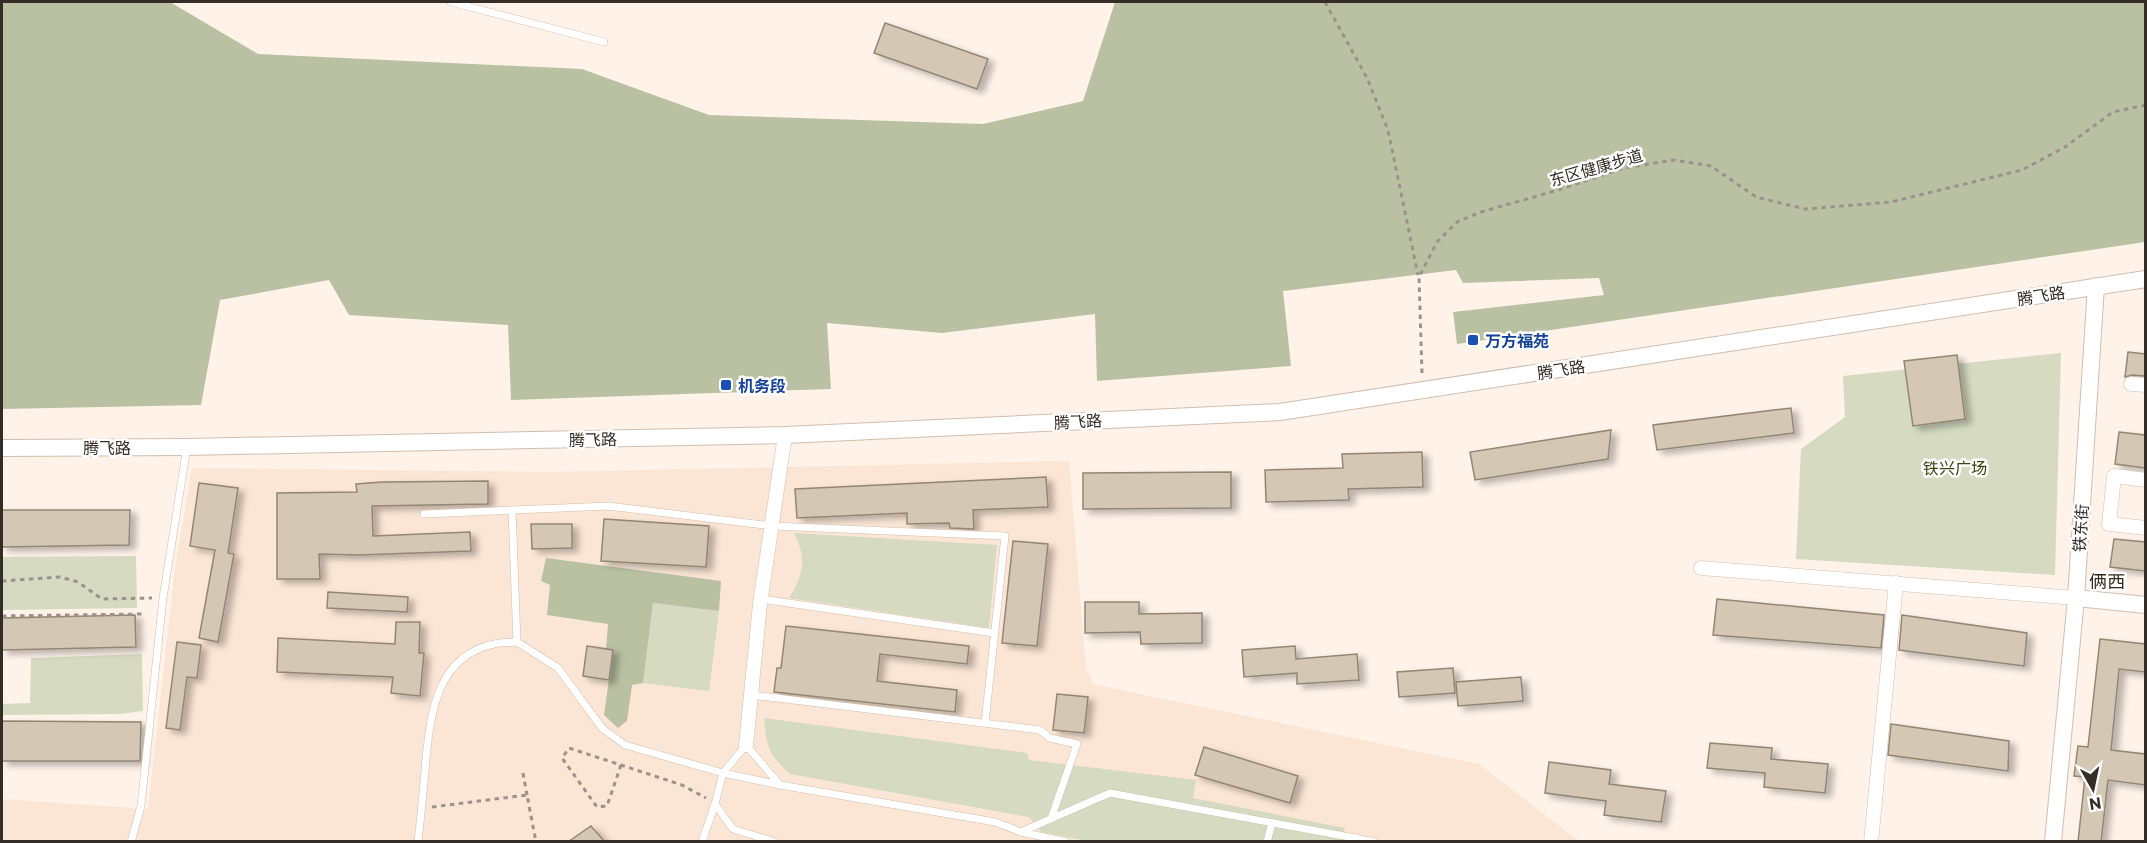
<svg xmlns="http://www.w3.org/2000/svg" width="2147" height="843" font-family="Commissioner,'Noto Sans SC',sans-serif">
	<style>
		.built { fill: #fbe6d5 }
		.green { fill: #d5dac1 }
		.forest { fill: #bac1a2 }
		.building { fill: #d4c7b4; stroke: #938674; stroke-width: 1.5; filter: url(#shadow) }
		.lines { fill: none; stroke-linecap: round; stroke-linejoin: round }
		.service-casing { stroke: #d1beaf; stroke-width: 8 }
		.minor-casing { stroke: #d1beaf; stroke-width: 15 }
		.tertiary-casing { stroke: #d1beaf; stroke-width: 18 }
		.path { stroke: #9c928b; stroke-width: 3; stroke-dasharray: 4.5 4.5; stroke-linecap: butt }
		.service { stroke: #fff; stroke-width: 7 }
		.minor { stroke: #fff; stroke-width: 14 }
		.tertiary { stroke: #fff; stroke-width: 16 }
		.transit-dot { fill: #1a4fb4; stroke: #fff; stroke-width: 2 }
		.labels { text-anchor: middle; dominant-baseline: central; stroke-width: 5; stroke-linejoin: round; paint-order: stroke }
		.street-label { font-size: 16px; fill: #342d27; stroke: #fff }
		.transit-label { font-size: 16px; font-weight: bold; fill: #164399; stroke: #fff; text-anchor: start }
		.park-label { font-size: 16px; fill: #3b420f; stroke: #fff }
		.neighbourhood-label { font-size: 18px; fill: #37281c; stroke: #fff }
	</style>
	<defs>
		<filter id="shadow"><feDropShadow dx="6" dy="4" stdDeviation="3" flood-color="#0004"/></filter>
	</defs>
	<rect width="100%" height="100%" fill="#fef2e9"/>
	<polygon class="built" points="1069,461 1086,669 1091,677 1092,684 1479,764 1579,841 2,842 2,799 148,809 175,568 192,468 550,472"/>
	<g class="green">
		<polygon points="2061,353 2055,575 1796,559 1801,449 1845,417 1843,376"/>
		<path d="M794,533l203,12 -8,83 -200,-30c15,-23 18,-40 5,-65z"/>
		<polygon points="136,556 137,608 2,610 2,557"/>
		<polygon points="653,603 719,611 709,691 643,683"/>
		<polygon points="142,654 143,711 120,714 2,715 2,704 30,703 31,658"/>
		<path d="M764,718l263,35 2,7 167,20 -3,18 152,30 -3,13h-255l-46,-9 -12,-15 -239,-43c-22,-20 -23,-27 -26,-56z"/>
	</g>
	<g class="forest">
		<polygon points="2,2 170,2 258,54 582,69 709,115 983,124 1083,101 1115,2 2145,2 2145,242 1457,344 1453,312 1604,295 1599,278 1463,283 1456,270 1283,291 1291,366 1097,381 1095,314 942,333 827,323 831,389 511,400 508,325 349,315 329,280 220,300 201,405 2,409"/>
		<polygon points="546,558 721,581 719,611 653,603 643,683 632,685 627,721 618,728 604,715 613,650 606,649 608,624 547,615 550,585 541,581"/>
	</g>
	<g class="building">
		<polygon points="885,23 988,59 977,89 874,53"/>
		<polygon points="2128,352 2145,354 2145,376 2132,375 2125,377"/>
		<polygon points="1957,355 1965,419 1913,426 1904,361"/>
		<polygon points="1791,408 1794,433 1657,450 1653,425"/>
		<polygon points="1611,430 1608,459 1475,480 1470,452"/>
		<polygon points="2119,432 2145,435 2145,468 2115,464"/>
		<polygon points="1422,452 1423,487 1348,489 1349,500 1266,502 1265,470 1343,468 1342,454"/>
		<polygon points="1231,472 1231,508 1083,509 1083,473"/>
		<polygon points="1046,477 1048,507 973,510 974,529 950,528 949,523 907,524 907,513 797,518 795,489"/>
		<polygon points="488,481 488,504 372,506 373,536 470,532 471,551 359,555 319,554 320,579 277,579 277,493 357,492 356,484 382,482"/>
		<polygon points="199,483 238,488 228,553 234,554 218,642 199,638 215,550 190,546"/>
		<polygon points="2,510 130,510 129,545 2,547"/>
		<polygon points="604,519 709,526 706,567 601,561"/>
		<polygon points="531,524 572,524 572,548 532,549"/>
		<polygon points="2114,539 2145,542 2145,571 2110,567"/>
		<polygon points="1013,541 1048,544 1037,646 1002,643"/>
		<polygon points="328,592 408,597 407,612 327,608"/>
		<polygon points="1717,599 1884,615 1881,648 1713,635"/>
		<polygon points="1085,602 1139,602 1139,614 1202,613 1202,643 1141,644 1140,632 1085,633"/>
		<polygon points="135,615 136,647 2,650 2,618"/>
		<polygon points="1902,615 2027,633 2024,666 1899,650"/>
		<polygon points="396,622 420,622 419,653 424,653 420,696 391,693 393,677 277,672 278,638 395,644"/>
		<polygon points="786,626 969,646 967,664 880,654 877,681 957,690 955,712 774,692 777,668 781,668"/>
		<polygon points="2100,639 2145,644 2145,672 2119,669 2111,750 2145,754 2145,785 2108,780 2101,842 2078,842 2085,777 2074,776 2078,746 2088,747"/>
		<polygon points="177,642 201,645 197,678 187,677 180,730 166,728"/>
		<polygon points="587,646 613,650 609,680 583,676"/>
		<polygon points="1295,646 1296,659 1357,654 1359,680 1297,684 1297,673 1244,677 1242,650"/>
		<polygon points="1453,668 1455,693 1399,697 1397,672"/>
		<polygon points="1521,677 1523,701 1458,706 1456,682"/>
		<polygon points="1057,694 1088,697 1084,733 1053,730"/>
		<polygon points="2,721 141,722 140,761 2,761"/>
		<polygon points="1891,724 2009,741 2008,771 1888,755"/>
		<polygon points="1710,743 1772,748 1771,759 1828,764 1825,793 1764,787 1765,773 1707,768"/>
		<polygon points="1204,747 1298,776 1290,803 1195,775"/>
		<polygon points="1549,762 1611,770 1609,784 1666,791 1661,822 1604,815 1606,801 1545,793"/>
		<polygon points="591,826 605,842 568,842"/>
	</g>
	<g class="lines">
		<g class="service-casing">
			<g id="service">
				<polyline points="451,2 604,42"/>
				<polyline points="512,510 517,642 558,668 602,728 625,745 723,773 780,785 995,822 1021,832 1067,842"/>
				<polyline points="424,514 608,506 772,526 1005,536 985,723"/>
				<polyline points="761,599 994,633"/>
				<polyline points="751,695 1040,730 1050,738 1077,744 1051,819"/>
				<polyline points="715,804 733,829 775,842"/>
				<polyline points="1023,831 1110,793 1355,838 1355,842"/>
				<polyline points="1355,838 1375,842"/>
				<polyline points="131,842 141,806 163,598 187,447"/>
				<path d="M418,842c3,-28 6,-56 8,-84 5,-48 12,-102 68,-114 7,-2 16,-1 23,-2"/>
				<polyline points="702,842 715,804 723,773 746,745 780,785"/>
				<polyline points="1267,842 1272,823"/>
			</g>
		</g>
		<g class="minor-casing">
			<g id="minor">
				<polyline points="2131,384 2146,385"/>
				<polyline points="2146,480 2114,476 2109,524 2146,528"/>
				<polyline points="1701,568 2076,598"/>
				<polyline points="746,745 760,604 785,435"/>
				<polyline points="1871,842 1896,583"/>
			</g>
		</g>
		<g class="tertiary-casing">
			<g id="tertiary">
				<polyline points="2,448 187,447 785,435 1280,412 2146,279"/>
				<polyline points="2076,598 2146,605"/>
				<polyline points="2053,842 2076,598 2096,286"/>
			</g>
		</g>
		<g class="path">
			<polyline points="1325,2 1367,78 1388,130 1418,275"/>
			<polyline points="1422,373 1419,277 1437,242 1457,222 1481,212 1555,191 1624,168 1674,160 1711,166 1756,197 1805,209 1891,202 2022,170 2065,147 2113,112 2146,105"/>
			<polyline points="2,581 60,577 78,582 102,599 152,598"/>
			<polyline points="2,616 143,614"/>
			<polyline points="621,765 607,806 597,807 562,758 569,748 682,785 706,798"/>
			<polyline points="523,773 527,795"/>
			<polyline points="432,807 527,795 536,842"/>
		</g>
		<use href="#service" class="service"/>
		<use href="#minor" class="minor"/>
		<use href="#tertiary" class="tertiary"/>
	</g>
	<g class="transit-dot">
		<rect x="1467" y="334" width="12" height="12" rx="3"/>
		<rect x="720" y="379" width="12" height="12" rx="3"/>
	</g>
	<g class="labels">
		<g class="street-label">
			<text transform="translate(1596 167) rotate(-16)">东区健康步道</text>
			<text transform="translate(2041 295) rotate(-9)">腾飞路</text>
			<text transform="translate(1561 369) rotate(-9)">腾飞路</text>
			<text transform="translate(1078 421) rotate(-3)">腾飞路</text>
			<text transform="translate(593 439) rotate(-1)">腾飞路</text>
			<text x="107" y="447">腾飞路</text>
			<text transform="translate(2080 528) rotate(-86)">铁东街</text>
		</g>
		<g class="transit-label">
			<text x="1485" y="340">万方福苑</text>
			<text x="738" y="385">机务段</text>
		</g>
		<g class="park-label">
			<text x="1955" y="467">铁兴广场</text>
		</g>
		<g class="neighbourhood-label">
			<text x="2107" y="581">俩西</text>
		</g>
	</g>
	<rect width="2147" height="843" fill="none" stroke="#342d27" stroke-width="6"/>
	<g transform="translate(2093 789) rotate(171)" stroke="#ffffff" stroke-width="4.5" paint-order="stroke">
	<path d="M0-4.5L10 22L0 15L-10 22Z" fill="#342d27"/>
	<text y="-9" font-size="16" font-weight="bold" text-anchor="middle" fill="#342d27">N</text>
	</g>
</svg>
